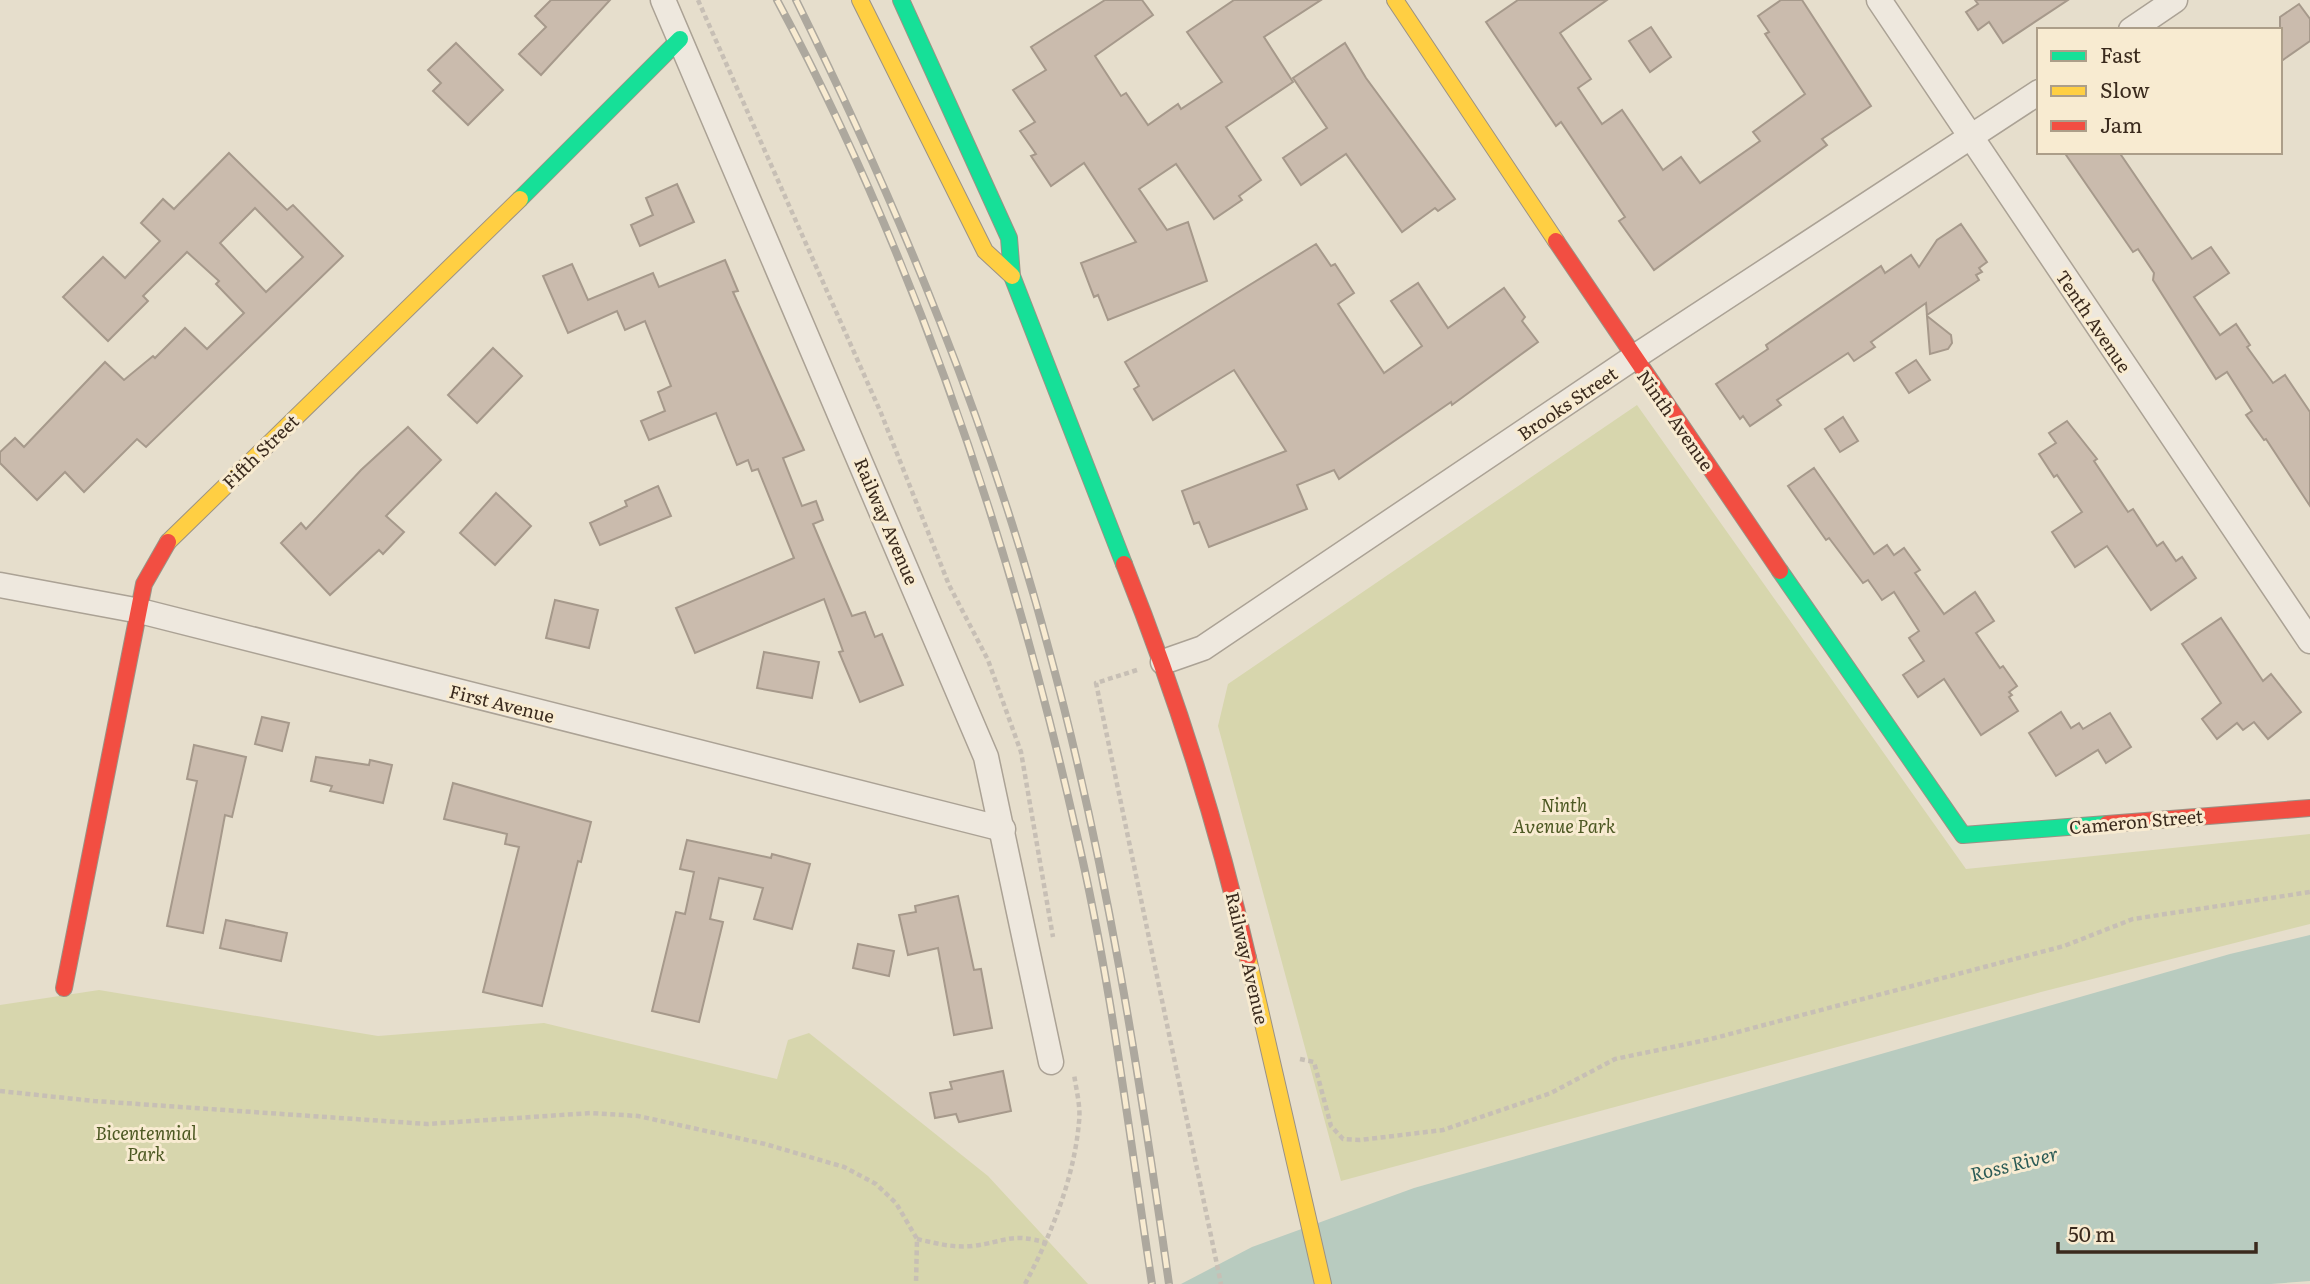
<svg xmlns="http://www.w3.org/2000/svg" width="2310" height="1284" font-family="Literata,serif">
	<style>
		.green { fill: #d7d6ad }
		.water { fill: #b8cbbf }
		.building { fill: #cabbad; stroke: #a6998b; stroke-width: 2; fill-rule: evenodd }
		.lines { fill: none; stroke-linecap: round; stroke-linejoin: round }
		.street-casing { stroke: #aba295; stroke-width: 27 }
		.fast-casing { stroke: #9b9285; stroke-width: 18 }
		.slow-casing { stroke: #9b9285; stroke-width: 18 }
		.jam-casing { stroke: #9b9285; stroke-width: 18 }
		.path { stroke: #c7bfb5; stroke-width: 4.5; stroke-dasharray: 5 3.5; stroke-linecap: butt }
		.street { stroke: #eee8de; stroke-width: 24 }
		.fast { stroke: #16e098; stroke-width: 16 }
		.slow { stroke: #ffcf43; stroke-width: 16 }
		.jam { stroke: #f24e42; stroke-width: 16 }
		.rail-casing { stroke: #ada89e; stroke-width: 8 }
		.rail { stroke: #f8ebd1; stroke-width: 5; stroke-dasharray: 16; stroke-linecap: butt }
		.labels { text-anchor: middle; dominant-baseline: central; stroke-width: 6; stroke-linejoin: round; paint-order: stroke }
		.street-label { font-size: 18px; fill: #3a2a1d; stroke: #f8ebd1 }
		.park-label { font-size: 18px; font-style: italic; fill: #4c5822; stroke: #f8ebd1 }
		.water-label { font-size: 19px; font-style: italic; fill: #2b5b56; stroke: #f8ebd1 }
	</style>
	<rect width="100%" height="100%" fill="#e6decc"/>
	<g class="green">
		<polygon points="1637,405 1966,869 2310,834 2310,924 2041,992 1341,1181 1218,726 1228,684"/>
		<polygon points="99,990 378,1036 544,1023 777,1079 788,1040 809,1033 988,1176 1088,1284 0,1284 0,1005"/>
	</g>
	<polygon class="water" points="2310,935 2310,1281 2271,1284 1181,1284 1252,1247 1414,1188 2230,954"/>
	<g class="building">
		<polygon points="551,0 610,0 541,75 519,54 546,27 535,16"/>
		<polygon points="1105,0 1142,0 1153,15 1095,56 1121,96 1126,93 1148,125 1178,104 1181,109 1222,82 1187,32 1234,0 1321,0 1264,37 1293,82 1226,127 1261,180 1239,196 1242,200 1214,219 1176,164 1139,189 1167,230 1188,222 1207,281 1108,320 1098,295 1094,297 1081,263 1136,242 1084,163 1051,186 1031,156 1036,154 1020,131 1035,122 1013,90 1046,70 1031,47"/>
		<polygon points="1518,0 1607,0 1560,33 1591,79 1578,88 1602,124 1622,110 1663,170 1681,157 1700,183 1760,141 1753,132 1805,94 1765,34 1769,32 1758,16 1781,0 1802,0 1871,106 1822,139 1827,145 1654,270 1619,221 1625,217 1561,122 1556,126 1486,22"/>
		<polygon points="1975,0 2068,0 2003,43 1989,22 1978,30 1966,12 1978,4"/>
		<polygon points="2299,4 2310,19 2310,41 2280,62 2280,17"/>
		<polygon points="1651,27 1671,57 1650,72 1629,41"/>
		<polygon points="456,43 503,90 468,125 433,91 441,83 428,70"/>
		<polygon points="1345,43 1366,78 1455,199 1438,211 1435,208 1402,232 1346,154 1301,185 1283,158 1327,128 1293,78"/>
		<polygon points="2064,152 2119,152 2192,259 2211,247 2229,273 2194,297 2220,335 2236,324 2250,345 2247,347 2273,383 2285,375 2310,412 2310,506 2266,439 2264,440 2246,415 2252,411 2227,372 2216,379 2153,280 2154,273 2138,249 2133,252"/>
		<path d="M229,153l58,57 6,-5 50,51 -197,191 -9,-8 -53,53 -19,-20 -28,28 -37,-37v-11l15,-14 9,9 81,-85 19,18 29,-24 2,2 30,-30 22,21 37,-36 -28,-29 3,-3 -32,-29 -44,44 5,5 -40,40 -45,-44 40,-40 22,21 35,-37 -19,-18 22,-24 11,10zM255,208l48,49 -37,35 -46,-49z"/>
		<polygon points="677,184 694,222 640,246 631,225 653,215 646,198"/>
		<polygon points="1961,224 1987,262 1979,268 1982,272 1976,275 1979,280 1927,315 1926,303 1871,342 1875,347 1854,361 1848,353 1777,400 1781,405 1750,426 1743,416 1740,419 1716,384 1768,349 1766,345 1881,266 1885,273 1911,255 1919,267 1937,240"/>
		<polygon points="1316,244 1331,266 1335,264 1354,293 1338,304 1384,373 1422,346 1391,301 1418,283 1448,328 1504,288 1525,317 1522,321 1538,342 1452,405 1451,402 1339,479 1334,470 1297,485 1307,509 1209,547 1199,522 1194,524 1182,491 1286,451 1234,370 1153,420 1134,389 1139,386 1125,362"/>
		<polygon points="725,260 738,291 733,292 804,450 783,458 802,506 816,501 823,520 813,524 852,616 865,612 875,637 882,634 903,685 860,702 839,652 843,651 824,599 695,653 676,608 794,558 758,469 752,471 748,460 737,465 716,413 649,440 641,421 665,411 658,392 671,386 645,321 625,330 617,311 568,333 543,276 572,264 588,300 653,273 659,287"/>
		<polygon points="1927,316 1951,335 1952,343 1948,349 1930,354"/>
		<polygon points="493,348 522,376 477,423 448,395"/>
		<polygon points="1916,360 1930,380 1909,393 1896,373"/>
		<polygon points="1843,417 1858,441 1840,452 1825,429"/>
		<polygon points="2067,421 2097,459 2094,461 2128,512 2133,509 2157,546 2163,542 2176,561 2182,557 2196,578 2151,610 2107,546 2075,567 2052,532 2082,512 2057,475 2054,477 2039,454 2056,443 2049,433"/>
		<polygon points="408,427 441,460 386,516 404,532 383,554 379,550 330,595 281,543 301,523 306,529 361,470"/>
		<polygon points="1814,468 1874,554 1887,545 1894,555 1904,548 1920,570 1915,573 1944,614 1975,592 1994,621 1976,633 2000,668 2003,666 2017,686 2009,692 2012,695 2009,697 2018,711 1981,735 1944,679 1918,697 1903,675 1924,661 1909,638 1919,631 1894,592 1882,600 1868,580 1863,583 1829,538 1826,540 1788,486"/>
		<polygon points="658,486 671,516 600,545 590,523 627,506 625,501"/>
		<polygon points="496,493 531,526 495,565 460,533"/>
		<polygon points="555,600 598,610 589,648 546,638"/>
		<polygon points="2221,618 2263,681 2271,674 2301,712 2268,739 2254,722 2243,730 2237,723 2217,739 2202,719 2221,703 2182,644"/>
		<polygon points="764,652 819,662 812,698 757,688"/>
		<polygon points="2061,712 2071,728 2079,723 2083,729 2110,713 2131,747 2106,763 2098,750 2056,776 2029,733"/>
		<polygon points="262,717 289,723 282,751 255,744"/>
		<polygon points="194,745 246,757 232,817 225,815 203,933 167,926 197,781 187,779"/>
		<polygon points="316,757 369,765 370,760 392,765 383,803 330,791 332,786 311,781"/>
		<polygon points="453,783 591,822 581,862 578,861 542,1006 483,992 519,847 505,844 507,834 444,819"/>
		<polygon points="687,840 771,858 772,854 810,864 792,929 754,919 763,888 719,878 710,919 723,922 699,1022 652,1011 676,912 685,914 694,872 680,869"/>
		<polygon points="958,896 974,970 981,969 992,1028 954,1035 938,948 908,955 899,915 916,912 915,906"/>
		<polygon points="226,920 287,933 281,961 220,948"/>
		<polygon points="858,944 894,951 889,976 853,968"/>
		<polygon points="1003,1071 1011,1111 959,1122 956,1114 935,1118 930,1093 952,1089 950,1082"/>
	</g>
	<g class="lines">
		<g class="street-casing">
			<g id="street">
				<polyline points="663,0 986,757 1051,1062"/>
				<polyline points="1879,0 2310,641"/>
				<polyline points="2131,30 2175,0"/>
				<polyline points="0,585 140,611 1003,829"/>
				<polyline points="1163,662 1203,648 1633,358 2039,92"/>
			</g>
		</g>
		<g class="fast-casing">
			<g id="fast">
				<polyline points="901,0 1009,238 1012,276 1124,564"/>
				<polyline points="520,199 680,39"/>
				<polyline points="1780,571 1963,835 2107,824"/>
			</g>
		</g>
		<g class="slow-casing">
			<g id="slow">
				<polyline points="860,0 985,251 1012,276"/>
				<polyline points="1395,0 1556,241"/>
				<polyline points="168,542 520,199"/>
				<polyline points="1248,958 1323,1284"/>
			</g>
		</g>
		<g class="jam-casing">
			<g id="jam">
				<polyline points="1556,241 1780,571"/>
				<path d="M1124,564c51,128 93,259 124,394"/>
				<polyline points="2107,824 2310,808"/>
				<polyline points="64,988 144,584 168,542"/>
			</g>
		</g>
		<g class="path">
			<polyline points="698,0 881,413 949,585 988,660 1021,752 1053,937"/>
			<polyline points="1137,670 1096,683 1221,1284"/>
			<polyline points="1300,1059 1314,1062 1331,1126 1343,1139 1360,1140 1443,1130 1551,1093 1615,1059 1711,1039 2064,946 2133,919 2310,892"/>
			<polyline points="0,1091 94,1101 427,1124 591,1113 638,1116 765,1144 844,1167 876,1184 896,1203 917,1239 916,1284"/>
			<path d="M917,1239c18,4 36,9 55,7 34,-4 38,-14 75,-3"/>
			<path d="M1025,1284c26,-49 49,-105 54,-162 2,-15 -3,-33 -5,-48"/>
		</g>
		<use href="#street" class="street"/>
		<use href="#fast" class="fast"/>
		<use href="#slow" class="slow"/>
		<use href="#jam" class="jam"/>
		<g class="rail-casing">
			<g id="rail">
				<path d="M777,0c140,260 234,544 299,831 35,149 53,302 76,453"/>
				<path d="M796,0c104,210 194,427 254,654 56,207 89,418 119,630"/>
			</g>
		</g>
		<use href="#rail" class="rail"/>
	</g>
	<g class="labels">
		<g class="street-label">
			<text transform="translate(2094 321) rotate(56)">Tenth Avenue</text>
			<text transform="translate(1567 403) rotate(-34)">Brooks Street</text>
			<text transform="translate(1676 420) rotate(55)">Ninth Avenue</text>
			<text transform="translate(260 451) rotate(-44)">Fifth Street</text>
			<text transform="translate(887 521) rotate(67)">Railway Avenue</text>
			<text transform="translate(502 703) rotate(14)">First Avenue</text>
			<text transform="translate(2136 821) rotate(-5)">Cameron Street</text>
			<text transform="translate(1248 958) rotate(77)">Railway Avenue</text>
		</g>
		<g class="park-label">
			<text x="1564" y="804">Ninth<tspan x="1564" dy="21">Avenue Park</tspan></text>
			<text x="146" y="1132">Bicentennial<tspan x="146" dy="21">Park</tspan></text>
		</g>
		<g class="water-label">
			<text transform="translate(2014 1163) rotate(-14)">Ross River</text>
		</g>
	</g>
	<rect x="2037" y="28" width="245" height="126" fill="#f8ebd1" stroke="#ac9e89" stroke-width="2"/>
	<rect x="2051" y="51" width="35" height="10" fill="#16e098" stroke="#ac9e89" stroke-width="2"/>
	<text x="2100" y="63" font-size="21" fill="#3a2a1d">Fast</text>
	<rect x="2051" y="86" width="35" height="10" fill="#ffcf43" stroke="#ac9e89" stroke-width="2"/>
	<text x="2100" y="98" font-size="21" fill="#3a2a1d">Slow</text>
	<rect x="2051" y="121" width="35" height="10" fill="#f24e42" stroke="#ac9e89" stroke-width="2"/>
	<text x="2100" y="133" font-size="21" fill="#3a2a1d">Jam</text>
	<path d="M2058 1242v10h198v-10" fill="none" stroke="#3a2a1d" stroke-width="3.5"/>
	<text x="2068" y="1242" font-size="21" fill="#3a2a1d" stroke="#f8ebd1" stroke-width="5" paint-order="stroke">50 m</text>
</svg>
